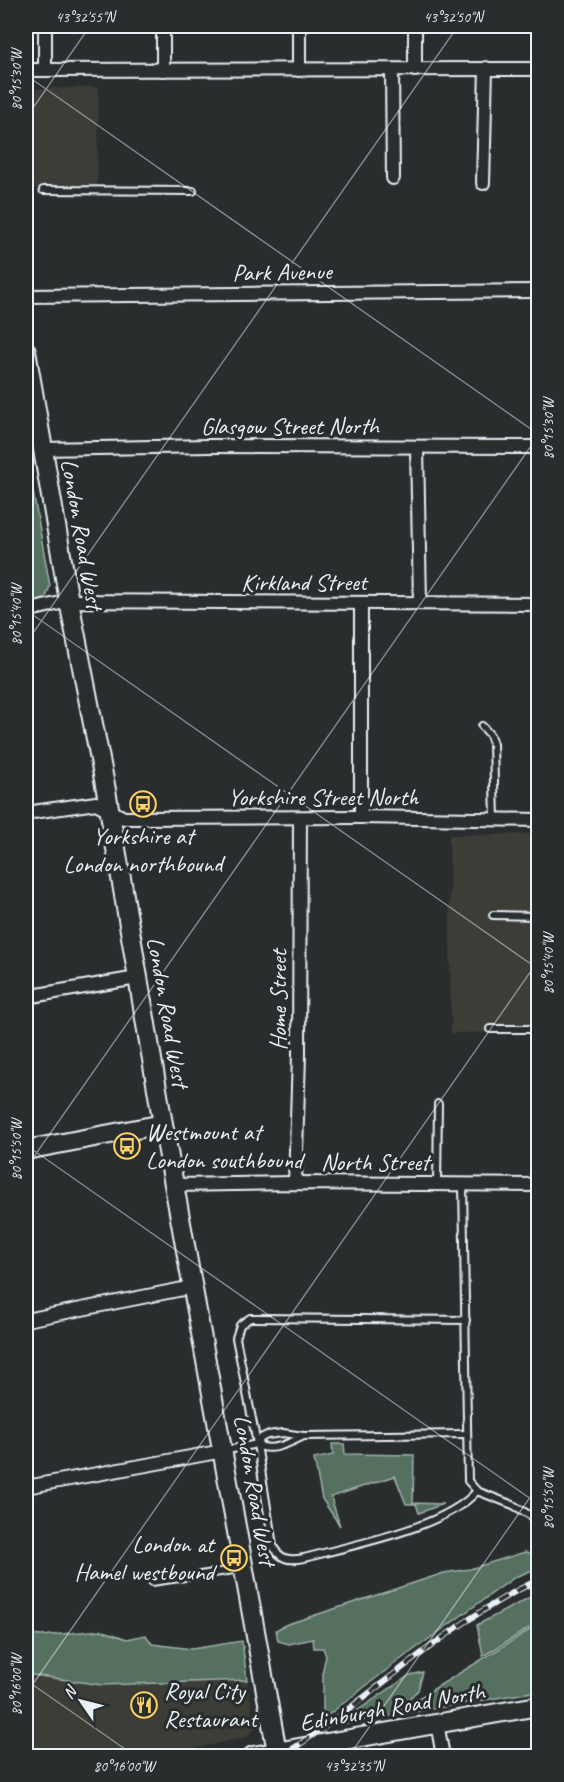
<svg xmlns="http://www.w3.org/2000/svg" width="564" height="1782" font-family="Caveat,sans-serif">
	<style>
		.built { fill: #3d3c38 }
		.green { fill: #54705f; stroke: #9eb0ac; stroke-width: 1.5 }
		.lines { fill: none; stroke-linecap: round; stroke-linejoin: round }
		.lane-casing { stroke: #e8f1f8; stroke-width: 10 }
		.street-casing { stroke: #e8f1f8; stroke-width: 16 }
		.secondary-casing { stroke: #e8f1f8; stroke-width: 22 }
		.lane { stroke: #2a2d2e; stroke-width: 6 }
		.street { stroke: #2a2d2e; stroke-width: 12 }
		.secondary { stroke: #2a2d2e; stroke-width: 18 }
		.rail-casing { stroke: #e8f1f8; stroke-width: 6 }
		.rail { stroke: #2a2d2e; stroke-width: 4; stroke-dasharray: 11; stroke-linecap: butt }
		.ticks { fill: none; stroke: #e8f1f8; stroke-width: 1.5; stroke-opacity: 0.45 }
		.labels { text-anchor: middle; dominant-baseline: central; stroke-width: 6; stroke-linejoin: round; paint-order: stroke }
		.street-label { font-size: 24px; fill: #e8f1f8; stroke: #2a2d2e }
		.poi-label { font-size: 24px; fill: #e8f1f8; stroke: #2a2d2e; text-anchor: start }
		.neatline { fill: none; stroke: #e8f1f8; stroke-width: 2 }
		.ticks-label { font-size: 15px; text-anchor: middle; fill: #e8f1f8 }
	</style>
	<rect width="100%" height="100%" fill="#2a2d2e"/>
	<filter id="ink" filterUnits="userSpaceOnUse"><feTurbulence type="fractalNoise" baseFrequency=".0167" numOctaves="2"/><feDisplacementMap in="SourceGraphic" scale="12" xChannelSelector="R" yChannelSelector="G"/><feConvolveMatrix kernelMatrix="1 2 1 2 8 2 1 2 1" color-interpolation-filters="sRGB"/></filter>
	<g filter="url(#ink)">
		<g class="built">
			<polygon points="99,87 97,189 26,188 26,89"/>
			<polygon points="538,834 538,1032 451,1033 449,835"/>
			<polygon points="26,1674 102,1685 247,1680 255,1728 247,1737 161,1756 26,1756"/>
		</g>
		<g class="green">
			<polygon points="26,453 50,586 45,600 26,603"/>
			<polygon points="332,1444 344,1444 345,1454 414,1455 413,1503 443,1504 419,1513 416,1504 406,1504 395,1476 331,1497 340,1526 322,1499 314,1459 333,1455"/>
			<polygon points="525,1552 533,1554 538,1553 538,1568 515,1577 397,1662 323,1719 323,1669 326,1656 323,1648 314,1648 313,1639 289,1644 278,1641 276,1630 285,1625 444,1573 470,1569"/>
			<polygon points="538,1593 538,1623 483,1656 477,1625"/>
			<polygon points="538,1625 538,1691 336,1725 410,1675 423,1672 418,1690 393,1714"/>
			<polygon points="101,1630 127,1639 146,1635 152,1644 192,1649 242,1641 247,1680 102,1685 26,1674 26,1635 42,1636"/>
		</g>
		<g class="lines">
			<g class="lane-casing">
				<g id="lane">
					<polyline points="43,190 193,191"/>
					<polyline points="482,726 490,735 493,744 495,819"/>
					<polyline points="493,915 538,916"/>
					<polyline points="490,1029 538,1029"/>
					<polyline points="437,1183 438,1104"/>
					<polyline points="463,1184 468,1481 477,1491 513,1505 538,1520"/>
					<path d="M466,1320l-210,-2h-6l-10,7 -4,13 21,106 16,102c7,14 17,15 31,12 48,-13 141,-30 173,-67"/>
					<path d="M257,1444c13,10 34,-2 47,-8"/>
					<polyline points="223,1451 257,1444 261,1438 267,1435 283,1433 304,1436 467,1434"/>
					<polyline points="152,1582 241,1569"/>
				</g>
			</g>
			<g class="street-casing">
				<g id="street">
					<polyline points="163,26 163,70"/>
					<polyline points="299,26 299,70"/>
					<polyline points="415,26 415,70"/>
					<polyline points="45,69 45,26"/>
					<polyline points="26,70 538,69"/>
					<polyline points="392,70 393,178"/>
					<polyline points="483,183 486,68"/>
					<polyline points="26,296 538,291"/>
					<polyline points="417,447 420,603"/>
					<polyline points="42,449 209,446 538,447"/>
					<polyline points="361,603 361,817"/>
					<polyline points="26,611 69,601 538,604"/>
					<polyline points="26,813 96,803 124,818 361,817 538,820"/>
					<polyline points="26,997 137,978"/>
					<polyline points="295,1183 299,1055 300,818"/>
					<polyline points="176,1185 295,1183 538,1185"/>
					<polyline points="26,1320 193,1287"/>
					<polyline points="26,1487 223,1451"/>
					<polyline points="437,1723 443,1756"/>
				</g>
			</g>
			<g class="secondary-casing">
				<g id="secondary">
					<polyline points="26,351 69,601 106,790 163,1124 277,1752"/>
					<polyline points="26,1150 163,1124"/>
					<polyline points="253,1756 538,1706"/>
				</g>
			</g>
			<use href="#lane" class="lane"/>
			<use href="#street" class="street"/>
			<use href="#secondary" class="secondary"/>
			<g class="rail-casing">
				<path id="rail" d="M282,1756c87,-55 162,-132 256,-176"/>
			</g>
			<use href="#rail" class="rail"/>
		</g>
	</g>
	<path class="ticks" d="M26,75l512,359M26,118l64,-92M26,610l512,359M26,643l432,-617M26,1145l512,359M26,1168l512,-732M26,1680l109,76M26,1694l512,-733M349,1756l189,-270"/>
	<defs>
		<g id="bus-ring" transform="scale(1.35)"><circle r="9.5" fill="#2a2d2e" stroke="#ffd166" stroke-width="1.5"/><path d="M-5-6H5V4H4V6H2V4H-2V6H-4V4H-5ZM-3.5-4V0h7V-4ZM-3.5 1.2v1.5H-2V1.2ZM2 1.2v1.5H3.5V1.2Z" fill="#ffd166"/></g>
		<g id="restaurant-ring" transform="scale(1.35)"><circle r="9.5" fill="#2a2d2e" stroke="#ffd166" stroke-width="1.5"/><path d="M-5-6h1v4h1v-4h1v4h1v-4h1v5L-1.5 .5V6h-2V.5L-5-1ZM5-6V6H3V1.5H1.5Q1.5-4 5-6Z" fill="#ffd166"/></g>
	</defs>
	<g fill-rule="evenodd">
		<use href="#bus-ring" x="143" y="804"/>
		<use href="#bus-ring" x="127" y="1146"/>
		<use href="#bus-ring" x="234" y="1558"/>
		<use href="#restaurant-ring" x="144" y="1705"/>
	</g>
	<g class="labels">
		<g class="street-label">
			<text transform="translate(282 272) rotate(-1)">Park Avenue</text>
			<text x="290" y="426">Glasgow Street North</text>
			<text transform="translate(82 534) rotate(80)">London Road West</text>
			<text x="304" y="582">Kirkland Street</text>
			<text x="323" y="797">Yorkshire Street North</text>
			<text transform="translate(278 1000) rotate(-90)">Home Street</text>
			<text transform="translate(168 1012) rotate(80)">London Road West</text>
			<text x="375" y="1162">North Street</text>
			<text transform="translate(255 1490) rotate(80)">London Road West</text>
			<text transform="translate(392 1707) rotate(-10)">Edinburgh Road North</text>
		</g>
		<g class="poi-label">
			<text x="143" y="836" text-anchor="middle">Yorkshire at<tspan x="143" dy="28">London northbound</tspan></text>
			<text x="146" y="1132">Westmount at<tspan x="146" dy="28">London southbound</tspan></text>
			<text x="214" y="1544" text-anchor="end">London at<tspan x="214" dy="28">Hamel westbound</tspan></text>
			<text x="164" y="1691">Royal City<tspan x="164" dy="28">Restaurant</tspan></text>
		</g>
	</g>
	<rect width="564" height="1782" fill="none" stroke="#2a2d2e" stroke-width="66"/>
	<g transform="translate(81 1701) rotate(305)" stroke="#2a2d2e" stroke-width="4.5" paint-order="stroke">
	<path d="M0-4.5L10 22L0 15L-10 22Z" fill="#e8f1f8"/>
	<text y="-9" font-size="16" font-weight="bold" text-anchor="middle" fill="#e8f1f8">N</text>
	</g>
	<rect x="33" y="33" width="498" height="1716" class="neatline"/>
	<g class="ticks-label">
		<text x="85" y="22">43°32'55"N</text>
		<text x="453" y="22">43°32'50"N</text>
		<text transform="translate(16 80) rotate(-90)" y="5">80°15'30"W</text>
		<text transform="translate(548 429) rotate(-90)" y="5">80°15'30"W</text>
		<text transform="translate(16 615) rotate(-90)" y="5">80°15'40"W</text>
		<text transform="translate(548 964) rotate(-90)" y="5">80°15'40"W</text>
		<text transform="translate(16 1150) rotate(-90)" y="5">80°15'50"W</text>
		<text transform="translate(548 1499) rotate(-90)" y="5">80°15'50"W</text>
		<text transform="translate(16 1685) rotate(-90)" y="5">80°16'00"W</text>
		<text x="124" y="1771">80°16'00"W</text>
		<text x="354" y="1771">43°32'35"N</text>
	</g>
</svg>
